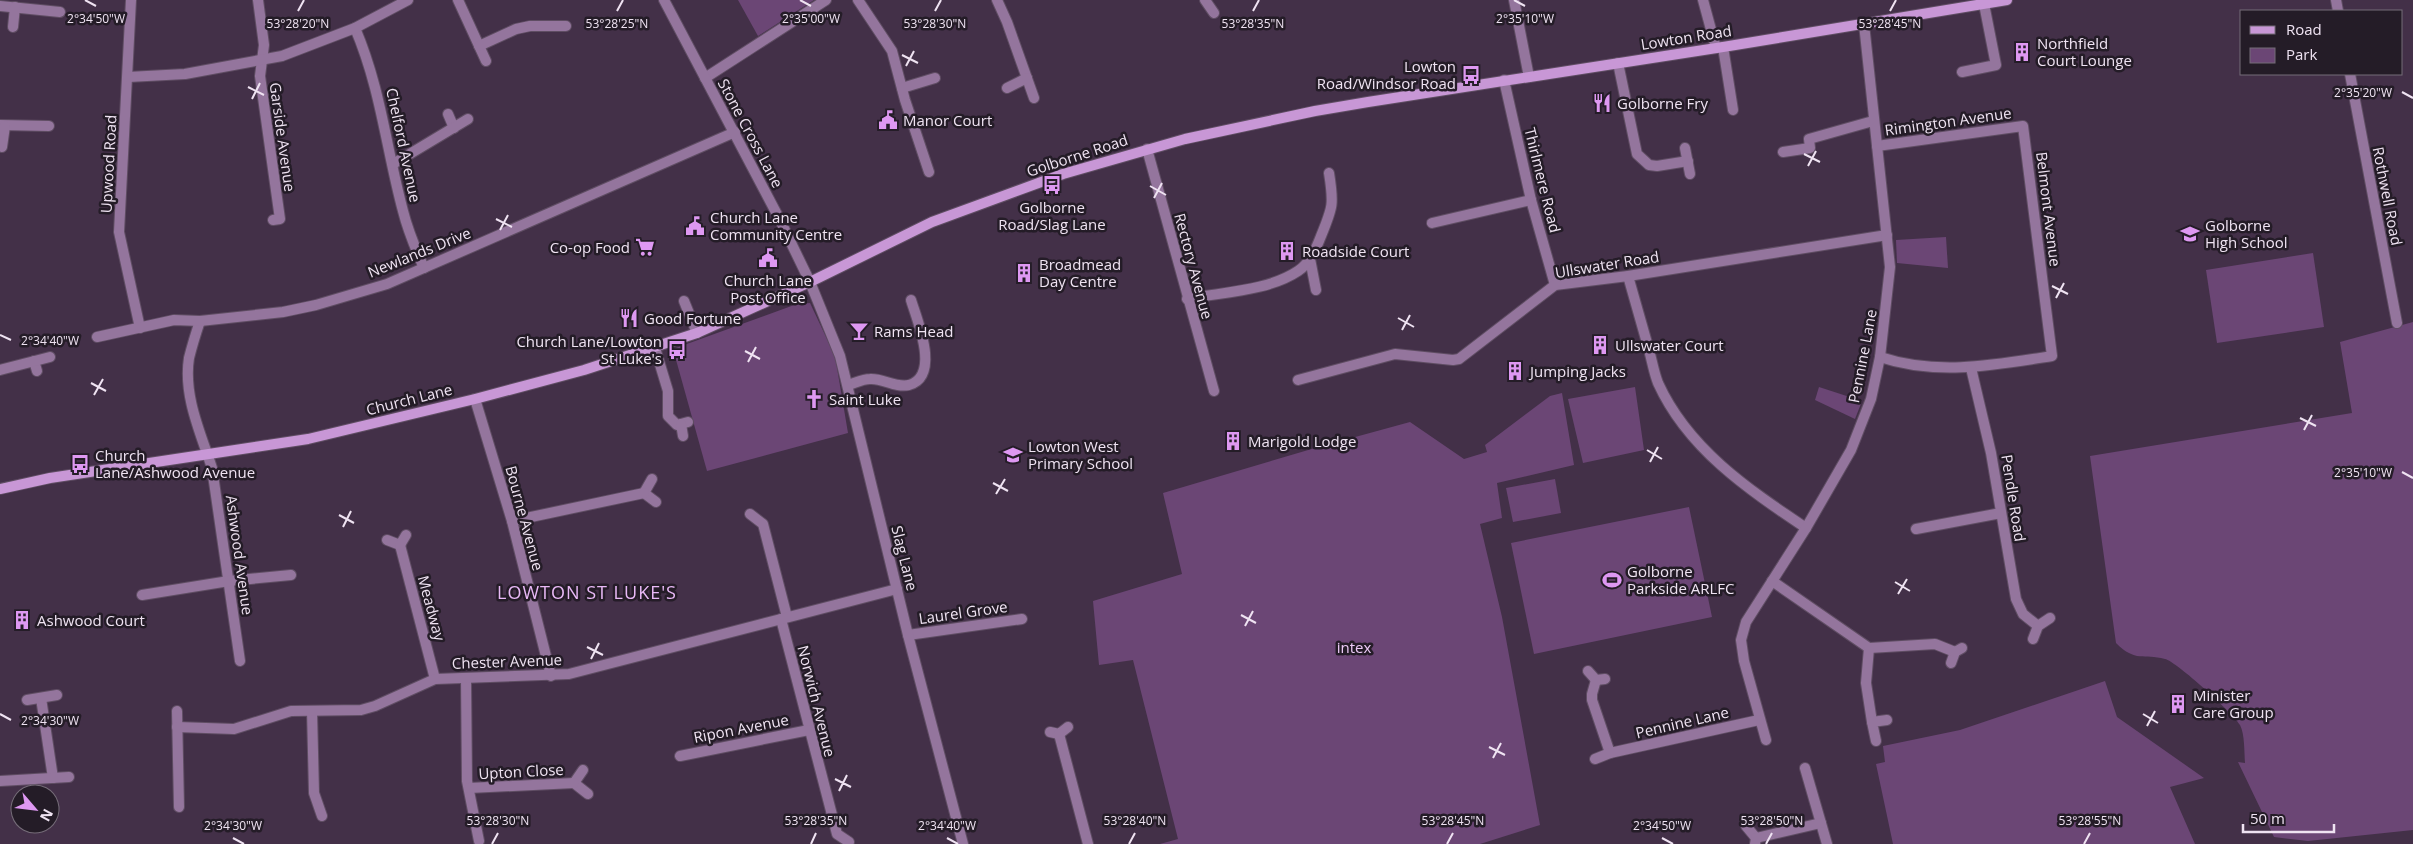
<svg xmlns="http://www.w3.org/2000/svg" width="2413" height="844" font-family="'Open Sans',sans-serif">
	<style>
		.green { fill: #6b4675 }
		.lines { fill: none; stroke-linecap: round; stroke-linejoin: round }
		.minor-casing { stroke: #5f4d63; stroke-width: 12 }
		.tertiary-casing { stroke: #5f4d63; stroke-width: 12 }
		.secondary-casing { stroke: #5f4d63; stroke-width: 12 }
		.minor { stroke: #94759d; stroke-width: 10 }
		.tertiary { stroke: #94759d; stroke-width: 10 }
		.secondary { stroke: #c897d6; stroke-width: 10 }
		.ticks { fill: none; stroke: #efe3f2; stroke-width: 2 }
		.labels { text-anchor: middle; dominant-baseline: central; stroke-width: 5; stroke-linejoin: round; paint-order: stroke }
		.street-label { font-size: 15px; fill: #efe3f2; stroke: #241c27 }
		.poi-label { font-size: 15px; fill: #efe3f2; stroke: #241c27; text-anchor: start }
		.park-label { font-size: 15px; fill: #edcaf7; stroke: #241c27 }
		.quarter-label { font-size: 18px; letter-spacing: 1px; fill: #e9b9f7; stroke: #241c27 }
		.ticks-label { font-size: 12px; text-anchor: middle; fill: #efe3f2; stroke: #241c27; stroke-width: 5; stroke-linejoin: round; paint-order: stroke }
	</style>
	<rect width="100%" height="100%" fill="#433048"/>
	<g class="green">
		<polygon points="738,0 814,0 758,36"/>
		<polygon points="1946,237 1948,268 1897,263 1896,240"/>
		<polygon points="2313,253 2324,327 2217,343 2206,270"/>
		<polygon points="810,303 835,356 848,433 707,471 673,349 797,304"/>
		<path d="M2413,322v508l-105,11 -34,-4 -36,-75 7,1c-1,-11 0,-28 -5,-38 -5,-10 -64,-64 -75,-66 -22,-6 -29,4 -49,-16l-26,-187 262,-43 -12,-71z"/>
		<polygon points="1635,387 1644,450 1583,463 1568,399"/>
		<polygon points="1819,387 1862,401 1855,419 1815,400"/>
		<polygon points="1562,393 1574,465 1497,483 1502,518 1480,524 1502,617 1540,825 1480,844 1160,844 1178,839 1133,660 1099,665 1093,601 1182,574 1163,493 1315,448 1410,422 1464,459 1487,452 1485,445 1550,396"/>
		<polygon points="1555,479 1561,513 1513,522 1506,488"/>
		<polygon points="1689,507 1712,617 1534,654 1511,543"/>
		<polygon points="2105,681 2117,717 2204,778 2170,787 2195,844 1893,844 1876,764 1885,762 1883,746 1960,730"/>
	</g>
	<g class="lines">
		<g class="minor-casing">
			<g id="minor">
				<polyline points="131,0 119,232 140,328"/>
				<polyline points="258,0 264,45 260,76 280,219 273,220"/>
				<polyline points="458,0 486,61"/>
				<polyline points="858,0 892,51 905,100 929,172"/>
				<polyline points="997,0 1007,22 1034,98"/>
				<polyline points="1205,0 1214,13"/>
				<polyline points="1514,0 1529,77"/>
				<polyline points="1703,0 1716,48"/>
				<polyline points="2336,0 2338,11"/>
				<polyline points="0,6 60,12"/>
				<polyline points="13,27 15,7"/>
				<path d="M355,28c26,61 31,120 48,183 5,20 13,39 21,57"/>
				<polyline points="479,46 516,29 530,26 566,26"/>
				<polyline points="1723,47 1733,110"/>
				<polyline points="1618,63 1637,154 1649,165 1657,166 1688,161"/>
				<polyline points="1962,72 1996,65 1984,4"/>
				<polyline points="2350,74 2397,323"/>
				<polyline points="128,77 185,74 282,56 355,28 408,0"/>
				<polyline points="705,78 826,0"/>
				<polyline points="1504,80 1531,200 1555,285"/>
				<polyline points="902,88 935,78"/>
				<polyline points="1007,88 1027,78"/>
				<polyline points="448,114 454,128"/>
				<polyline points="0,125 49,126"/>
				<path d="M1877,146l146,-20 29,230c-57,9 -115,20 -172,1"/>
				<polyline points="2,147 5,126"/>
				<polyline points="1685,148 1690,174"/>
				<polyline points="1147,149 1214,391"/>
				<polyline points="1783,152 1810,148 1809,139 1873,121"/>
				<polyline points="393,164 468,119"/>
				<polyline points="1432,223 1531,200"/>
				<polyline points="1310,259 1316,290"/>
				<path d="M1628,276c7,25 14,49 21,74 3,11 5,23 9,33 30,66 90,106 148,145"/>
				<path d="M1187,299c36,-7 81,-8 111,-28 12,-8 18,-22 23,-35 12,-29 13,-32 8,-63"/>
				<polyline points="684,301 697,333"/>
				<path d="M200,321c-4,12 -8,25 -11,37 -6,38 12,76 23,110l28,193"/>
				<polyline points="97,337 174,320 200,321 283,312 316,305 387,284 735,132"/>
				<polyline points="655,348 668,391 668,416 677,425 688,422"/>
				<polyline points="34,361 37,371"/>
				<polyline points="1971,368 1991,453 2016,599 2023,614 2038,626"/>
				<polyline points="0,370 50,357"/>
				<polyline points="1298,380 1395,354 1453,360 1459,359 1555,285 1628,276 1887,235"/>
				<path d="M848,385c7,-2 15,-6 22,-6 13,-1 25,9 39,6 32,-9 8,-65 2,-85"/>
				<polyline points="475,399 512,521 551,676"/>
				<polyline points="681,424 683,436"/>
				<polyline points="652,479 644,493 656,502"/>
				<polyline points="750,514 763,524 787,617"/>
				<polyline points="512,521 644,493"/>
				<polyline points="1916,529 2001,513"/>
				<polyline points="387,540 400,545"/>
				<polyline points="400,545 435,679"/>
				<polyline points="400,545 406,535"/>
				<polyline points="1772,581 1869,648"/>
				<polyline points="142,595 229,581 291,575"/>
				<polyline points="781,619 837,834 849,842"/>
				<polyline points="908,635 1022,619"/>
				<polyline points="2033,639 2038,626 2050,618"/>
				<polyline points="1951,663 1955,652 1962,648"/>
				<polyline points="1588,671 1596,680 1605,679"/>
				<polyline points="466,678 467,781 479,841"/>
				<polyline points="1596,680 1592,694 1592,700 1610,753"/>
				<polyline points="41,698 53,778"/>
				<polyline points="27,700 57,695"/>
				<polyline points="177,711 179,807"/>
				<polyline points="312,711 314,793 322,816"/>
				<polyline points="1872,722 1866,683 1869,648 1935,644 1955,652"/>
				<polyline points="177,727 234,729 291,711 361,710 375,706 435,679 569,674 897,589"/>
				<polyline points="1050,732 1059,734 1068,727"/>
				<polyline points="1059,734 1088,844"/>
				<polyline points="1766,740 1744,661 1741,640 1746,622 1806,528 1851,450 1871,399 1880,357 1890,267 1864,24"/>
				<polyline points="1876,741 1872,722 1887,720"/>
				<polyline points="680,756 809,730"/>
				<polyline points="1595,759 1610,753 1759,720"/>
				<polyline points="1805,768 1827,844"/>
				<polyline points="583,770 574,783 588,794"/>
				<polyline points="0,781 69,777"/>
				<polyline points="469,788 574,783"/>
				<polyline points="1746,826 1756,838 1755,844"/>
				<polyline points="1756,838 1821,823"/>
			</g>
		</g>
		<g class="tertiary-casing">
			<polyline id="tertiary" points="664,0 779,218 810,282 840,356 908,635 963,844"/>
		</g>
		<g class="secondary-casing">
			<polyline id="secondary" points="0,489 50,478 308,439 475,399 584,370 697,333 810,282 932,222 1063,174 1185,139 1315,111 1368,102 1723,47 2007,0"/>
		</g>
		<use href="#minor" class="minor"/>
		<use href="#tertiary" class="tertiary"/>
		<use href="#secondary" class="secondary"/>
	</g>
	<path class="ticks" d="M85,0l11,6M800,0l11,6M1514,0l11,6M298,11l6,-11M617,11l6,-11M935,11l6,-11M1253,11l6,-11M1890,11l6,-11M902,55l16,8M906,66l8,-15M248,87l16,8M2402,92l11,6M252,99l8,-16M1804,154l16,8M1808,166l8,-15M1150,186l16,9M1154,198l8,-15M496,219l16,8M500,230l8,-15M2052,286l16,8M2056,298l8,-15M1398,318l16,9M1402,330l8,-15M0,335l11,5M745,351l15,8M748,362l8,-15M91,383l15,8M94,395l9,-16M2300,418l16,8M2304,430l8,-15M1647,450l15,9M1650,462l8,-15M2402,472l11,6M993,483l15,8M996,494l9,-15M339,515l15,8M343,527l8,-16M1895,582l15,9M1898,594l9,-15M1241,615l15,8M1245,626l8,-15M587,647l16,8M591,659l8,-16M0,714l11,6M2143,714l15,9M2147,726l8,-15M1489,747l16,8M1493,758l8,-15M835,779l16,8M839,791l8,-16M233,838l11,6M947,838l11,6M1662,838l11,6M492,844l6,-11M811,844l5,-11M1129,844l6,-11M1447,844l6,-11M1766,844l6,-11M2084,844l6,-11"/>
	<defs>
		<g id="building-bare" transform="scale(1.5)"><path d="M-4-6H4V6H1V3H-1V6H-4ZM-2.5-4.3h1.7v1.8h-1.7ZM.8-4.3h1.7v1.8H.8ZM-2.5-1h1.7V.8h-1.7ZM.8-1h1.7V.8H.8Z" fill="#de98f2" stroke="#241c27" stroke-width="2.5" paint-order="stroke"/></g>
		<g id="bus-bare" transform="scale(1.5)"><path d="M-5-6H5V4H4V6H2V4H-2V6H-4V4H-5ZM-3.5-4V0h7V-4ZM-3.5 1.2v1.5H-2V1.2ZM2 1.2v1.5H3.5V1.2Z" fill="#de98f2" stroke="#241c27" stroke-width="2.5" paint-order="stroke"/></g>
		<g id="restaurant-bare" transform="scale(1.5)"><path d="M-5-6h1v4h1v-4h1v4h1v-4h1v5L-1.5 .5V6h-2V.5L-5-1ZM5-6V6H3V1.5H1.5Q1.5-4 5-6Z" fill="#de98f2" stroke="#241c27" stroke-width="2.5" paint-order="stroke"/></g>
		<g id="civic-bare" transform="scale(1.5)"><path d="M-.6-6.5H3V-4.5H.6V-3L4-1V1h2V6H-6V1h2V-1L-.6-3ZM-1.2 2.5V6h2.4V2.5Z" fill="#de98f2" stroke="#241c27" stroke-width="2.5" paint-order="stroke"/></g>
		<g id="school-bare" transform="scale(1.5)"><path d="M0-5L7-2L0 1L-7-2ZM-4 1L0 2.5L4 1V4Q0 6-4 4Z" fill="#de98f2" stroke="#241c27" stroke-width="2.5" paint-order="stroke"/></g>
		<g id="supermarket-bare" transform="scale(1.5)"><path d="M-6-5.5h2.5l.6 2H6L4.5 2H-2.5L-4.4-4H-6ZM-1.5 3.2a1.3 1.3 0 1 0 .1 0ZM3 3.2a1.3 1.3 0 1 0 .1 0Z" fill="#de98f2" stroke="#241c27" stroke-width="2.5" paint-order="stroke"/></g>
		<g id="bar-bare" transform="scale(1.5)"><path d="M-6-5H6L.8 .8V4.5H3.5V6h-7V4.5H-.8V.8Z" fill="#de98f2" stroke="#241c27" stroke-width="2.5" paint-order="stroke"/></g>
		<g id="church-bare" transform="scale(1.5)"><path d="M-1.2-6h2.4v3.5h3.3v2.4h-3.3V6h-2.4V-.1h-3.3v-2.4h3.3Z" fill="#de98f2" stroke="#241c27" stroke-width="2.5" paint-order="stroke"/></g>
		<g id="stadium-bare" transform="scale(1.5)"><path d="M0-5a6.5 5 0 1 0 0 10a6.5 5 0 1 0 0-10ZM-3.5-1.8h7v3.6h-7Z" fill="#de98f2" stroke="#241c27" stroke-width="2.5" paint-order="stroke"/></g>
	</defs>
	<g fill-rule="evenodd">
		<use href="#building-bare" x="2022" y="52"/>
		<use href="#bus-bare" x="1471" y="75"/>
		<use href="#restaurant-bare" x="1602" y="103"/>
		<use href="#civic-bare" x="888" y="120"/>
		<use href="#bus-bare" x="1052" y="185"/>
		<use href="#civic-bare" x="695" y="226"/>
		<use href="#school-bare" x="2190" y="234"/>
		<use href="#supermarket-bare" x="645" y="247"/>
		<use href="#building-bare" x="1287" y="251"/>
		<use href="#civic-bare" x="768" y="258"/>
		<use href="#building-bare" x="1024" y="273"/>
		<use href="#restaurant-bare" x="629" y="318"/>
		<use href="#bar-bare" x="859" y="331"/>
		<use href="#building-bare" x="1600" y="345"/>
		<use href="#bus-bare" x="677" y="350"/>
		<use href="#building-bare" x="1515" y="371"/>
		<use href="#church-bare" x="814" y="399"/>
		<use href="#building-bare" x="1233" y="441"/>
		<use href="#school-bare" x="1013" y="455"/>
		<use href="#bus-bare" x="80" y="464"/>
		<use href="#stadium-bare" x="1612" y="580"/>
		<use href="#building-bare" x="22" y="620"/>
		<use href="#building-bare" x="2178" y="704"/>
	</g>
	<g class="labels">
		<g class="street-label">
			<text transform="translate(1686 37) rotate(-9)">Lowton Road</text>
			<text transform="translate(1948 121) rotate(-8)">Rimington Avenue</text>
			<text transform="translate(751 133) rotate(62)">Stone Cross Lane</text>
			<text transform="translate(283 137) rotate(82)">Garside Avenue</text>
			<text transform="translate(404 145) rotate(78)">Chelford Avenue</text>
			<text transform="translate(1077 155) rotate(-18)">Golborne Road</text>
			<text transform="translate(108 164) rotate(-87)">Upwood Road</text>
			<text transform="translate(1543 180) rotate(76)">Thirlmere Road</text>
			<text transform="translate(2388 196) rotate(79)">Rothwell Road</text>
			<text transform="translate(2049 209) rotate(83)">Belmont Avenue</text>
			<text transform="translate(419 252) rotate(-22)">Newlands Drive</text>
			<text transform="translate(1607 264) rotate(-9)">Ullswater Road</text>
			<text transform="translate(1194 266) rotate(75)">Rectory Avenue</text>
			<text transform="translate(1862 356) rotate(-79)">Pennine Lane</text>
			<text transform="translate(409 399) rotate(-14)">Church Lane</text>
			<text transform="translate(2014 498) rotate(81)">Pendle Road</text>
			<text transform="translate(525 518) rotate(75)">Bourne Avenue</text>
			<text transform="translate(240 555) rotate(82)">Ashwood Avenue</text>
			<text transform="translate(905 558) rotate(76)">Slag Lane</text>
			<text transform="translate(432 608) rotate(75)">Meadway</text>
			<text transform="translate(963 612) rotate(-8)">Laurel Grove</text>
			<text transform="translate(507 661) rotate(-2)">Chester Avenue</text>
			<text transform="translate(817 701) rotate(76)">Norwich Avenue</text>
			<text transform="translate(1682 722) rotate(-13)">Pennine Lane</text>
			<text transform="translate(741 728) rotate(-11)">Ripon Avenue</text>
			<text transform="translate(521 771) rotate(-3)">Upton Close</text>
		</g>
		<g class="poi-label">
			<text x="2037" y="43">Northfield<tspan x="2037" dy="17">Court Lounge</tspan></text>
			<text x="1456" y="66" text-anchor="end">Lowton<tspan x="1456" dy="17">Road/Windsor Road</tspan></text>
			<text x="1617" y="103">Golborne Fry</text>
			<text x="903" y="120">Manor Court</text>
			<text x="1052" y="207" text-anchor="middle">Golborne<tspan x="1052" dy="17">Road/Slag Lane</tspan></text>
			<text x="710" y="217">Church Lane<tspan x="710" dy="17">Community Centre</tspan></text>
			<text x="2205" y="225">Golborne<tspan x="2205" dy="17">High School</tspan></text>
			<text x="630" y="247" text-anchor="end">Co-op Food</text>
			<text x="1302" y="251">Roadside Court</text>
			<text x="1039" y="264">Broadmead<tspan x="1039" dy="17">Day Centre</tspan></text>
			<text x="768" y="280" text-anchor="middle">Church Lane<tspan x="768" dy="17">Post Office</tspan></text>
			<text x="644" y="318">Good Fortune</text>
			<text x="874" y="331">Rams Head</text>
			<text x="662" y="341" text-anchor="end">Church Lane/Lowton<tspan x="662" dy="17">St Luke's</tspan></text>
			<text x="1615" y="345">Ullswater Court</text>
			<text x="1530" y="371">Jumping Jacks</text>
			<text x="829" y="399">Saint Luke</text>
			<text x="1248" y="441">Marigold Lodge</text>
			<text x="1028" y="446">Lowton West<tspan x="1028" dy="17">Primary School</tspan></text>
			<text x="95" y="455">Church<tspan x="95" dy="17">Lane/Ashwood Avenue</tspan></text>
			<text x="1627" y="571">Golborne<tspan x="1627" dy="17">Parkside ARLFC</tspan></text>
			<text x="37" y="620">Ashwood Court</text>
			<text x="2193" y="695">Minister<tspan x="2193" dy="17">Care Group</tspan></text>
		</g>
		<g class="park-label">
			<text x="1354" y="647">intex</text>
		</g>
		<g class="quarter-label">
			<text x="587" y="592">LOWTON ST LUKE'S</text>
		</g>
	</g>
	<g class="ticks-label">
		<text x="96" y="23">2°34'50"W</text>
		<text x="811" y="23">2°35'00"W</text>
		<text x="1525" y="23">2°35'10"W</text>
		<text x="298" y="28">53°28'20"N</text>
		<text x="617" y="28">53°28'25"N</text>
		<text x="935" y="28">53°28'30"N</text>
		<text x="1253" y="28">53°28'35"N</text>
		<text x="1890" y="28">53°28'45"N</text>
		<text x="2363" y="97">2°35'20"W</text>
		<text x="50" y="345">2°34'40"W</text>
		<text x="2363" y="477">2°35'10"W</text>
		<text x="50" y="725">2°34'30"W</text>
		<text x="498" y="825">53°28'30"N</text>
		<text x="816" y="825">53°28'35"N</text>
		<text x="1135" y="825">53°28'40"N</text>
		<text x="1453" y="825">53°28'45"N</text>
		<text x="1772" y="825">53°28'50"N</text>
		<text x="2090" y="825">53°28'55"N</text>
		<text x="233" y="830">2°34'30"W</text>
		<text x="947" y="830">2°34'40"W</text>
		<text x="1662" y="830">2°34'50"W</text>
	</g>
	<rect x="2240" y="10" width="162" height="65" fill="#241c27" stroke="#756c78"/>
	<rect x="2250" y="26" width="25" height="8" fill="#c897d6" stroke="#756c78"/>
	<text x="2286" y="35" font-size="15" fill="#efe3f2">Road</text>
	<rect x="2250" y="48" width="25" height="15" fill="#6b4675" stroke="#756c78"/>
	<text x="2286" y="60" font-size="15" fill="#efe3f2">Park</text>
	<g transform="translate(35 809) rotate(118)"><circle r="24" fill="#241c27" stroke="#756c78"/>
	<path d="M0-4L9 19L0 12L-9 19Z" fill="#de98f2"/>
	<text y="-8" font-size="14" font-weight="bold" text-anchor="middle" fill="#efe3f2">N</text>
	</g>
	<path d="M2243 824v8h91v-8" fill="none" stroke="#efe3f2" stroke-width="2.5"/>
	<text x="2250" y="824" font-size="15" fill="#efe3f2" stroke="#241c27" stroke-width="4" paint-order="stroke">50 m</text>
</svg>
